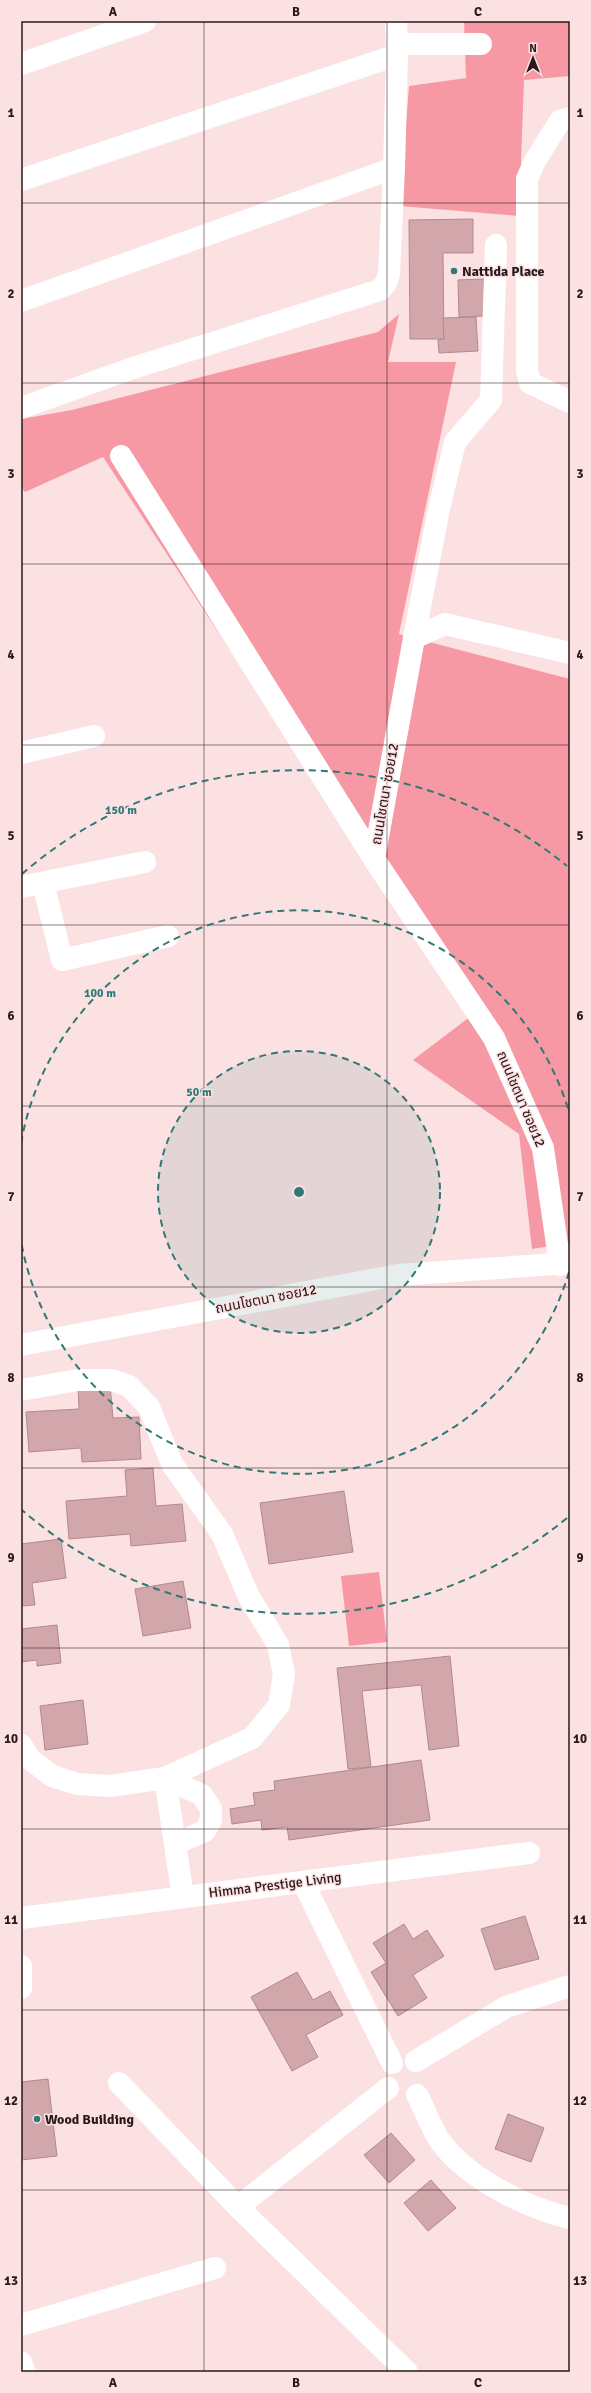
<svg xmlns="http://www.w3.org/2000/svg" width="591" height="2393" font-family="Signika,'Noto Sans Thai',sans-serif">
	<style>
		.green { fill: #f699a4 }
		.building { fill: #d2a7ab; stroke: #b2898c }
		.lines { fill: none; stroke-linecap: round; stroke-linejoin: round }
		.minor { stroke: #fff; stroke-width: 22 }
		.grid { fill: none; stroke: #29191a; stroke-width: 1; stroke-opacity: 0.55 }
		.ring { fill: none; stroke: #2f7976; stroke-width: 2; stroke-dasharray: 7 5 }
		.poi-dot { fill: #2f7976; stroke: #fce1e3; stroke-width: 1.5 }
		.labels { text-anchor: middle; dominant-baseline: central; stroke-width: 3; stroke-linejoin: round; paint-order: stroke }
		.poi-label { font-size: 14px; font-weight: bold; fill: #29191a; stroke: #fce1e3; text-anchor: start }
		.street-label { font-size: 14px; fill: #29191a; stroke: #fce1e3 }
		.centre { fill: #2f7976; stroke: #fce1e3; stroke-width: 2 }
		.ring-label { font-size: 12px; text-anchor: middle; font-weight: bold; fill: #2f7976; stroke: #fce1e3; stroke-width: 3; stroke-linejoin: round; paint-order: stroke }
		.neatline { fill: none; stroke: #29191a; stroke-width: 1.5 }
		.grid-label { font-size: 13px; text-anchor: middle; font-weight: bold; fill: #29191a }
	</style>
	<rect width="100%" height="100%" fill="#fce1e3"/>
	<g class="green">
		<polygon points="464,21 570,21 570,76 524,80 519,216 400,206 409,86 466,78"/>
		<polygon points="399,314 388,362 456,362 399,634 570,679 570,1243 532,1249 519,1134 413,1060 471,1016 103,457 25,492 21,487 21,419 72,410 378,332"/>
		<polygon points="379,1572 387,1642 349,1646 341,1576"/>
	</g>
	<g class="building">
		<polygon points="473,219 473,253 443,253 444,339 410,339 409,220"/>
		<polygon points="484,279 486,316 459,317 458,280"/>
		<polygon points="476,317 478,351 439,353 438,340 444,339 443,318"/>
		<polygon points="110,1385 113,1418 139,1417 141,1459 82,1462 81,1448 29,1452 26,1412 79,1409 78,1387"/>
		<polygon points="153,1468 156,1506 182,1504 186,1541 131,1546 130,1534 69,1539 66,1501 127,1496 125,1470"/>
		<polygon points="344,1491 353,1552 269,1564 260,1503"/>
		<polygon points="61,1539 66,1578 32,1583 35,1605 21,1606 21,1544"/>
		<polygon points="183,1581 191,1628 143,1636 135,1589"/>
		<polygon points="57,1625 61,1663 37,1666 37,1660 21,1662 21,1629"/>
		<polygon points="450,1656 459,1746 429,1750 421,1685 362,1691 371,1767 348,1769 337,1668"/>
		<polygon points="83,1700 88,1744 45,1750 40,1706"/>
		<polygon points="421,1760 430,1820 289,1840 287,1827 262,1830 261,1820 232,1824 230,1809 255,1805 253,1793 275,1790 274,1781"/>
		<polygon points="525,1916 539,1959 495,1970 481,1929"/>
		<polygon points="404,1924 413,1939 427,1930 444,1956 413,1975 427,1998 398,2016 371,1972 386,1963 373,1943"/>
		<polygon points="297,1972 313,2000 330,1991 343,2015 306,2035 318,2057 292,2071 251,1997"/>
		<polygon points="48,2079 57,2156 21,2160 21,2082"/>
		<polygon points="508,2114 544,2128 531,2162 495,2149"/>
		<polygon points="391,2133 415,2160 389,2183 364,2155"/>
		<polygon points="431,2180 456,2208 428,2231 404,2203"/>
	</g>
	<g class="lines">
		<g class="minor">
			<polyline points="397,44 481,44"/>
			<polyline points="21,64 145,21"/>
			<polyline points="570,118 560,121 535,161 527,179 527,371 530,383 570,402"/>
			<polyline points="21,180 397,55"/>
			<polyline points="21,301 394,168 397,55 396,21"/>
			<polyline points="21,408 130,369 380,290 386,283 389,274 394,168"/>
			<polyline points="121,456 374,859"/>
			<polyline points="414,638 439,509 455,442 491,400 496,245"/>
			<polyline points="21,753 94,736"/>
			<polyline points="43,883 62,960 168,936"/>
			<polyline points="21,887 145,862"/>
			<polyline points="560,1265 543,1148 494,1038 374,859 414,638 445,624 570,653"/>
			<polyline points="21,1345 398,1275 570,1263"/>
			<polyline points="21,1390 78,1380 111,1380 129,1386 149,1407 172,1464 222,1534 249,1597 278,1645 284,1674 279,1705 252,1738 165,1778 110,1786 77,1784 52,1776 30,1759 21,1745"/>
			<polyline points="165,1778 183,1897"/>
			<polyline points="165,1778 202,1795 211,1809 211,1820 205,1831 175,1844"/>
			<polyline points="303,1882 392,2063"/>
			<polyline points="21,1918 529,1853"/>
			<polyline points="21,1966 21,1988"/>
			<polyline points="416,2061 506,2007 570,1986"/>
			<polyline points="119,2083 238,2207 407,2372"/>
			<path d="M417,2095c8,14 14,33 23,46 27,37 86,67 130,77"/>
			<polyline points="238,2207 388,2088"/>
			<polyline points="21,2325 215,2268"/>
			<polyline points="21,2362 25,2372"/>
		</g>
	</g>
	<path class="grid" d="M204,21v2351M387,21v2351M21,203h549M21,383h549M21,564h549M21,745h549M21,925h549M21,1106h549M21,1287h549M21,1468h549M21,1648h549M21,1829h549M21,2010h549M21,2190h549"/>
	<circle cx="299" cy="1192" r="141" fill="#2f7976" fill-opacity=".12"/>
	<g class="ring">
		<circle cx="299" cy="1192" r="141"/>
		<path d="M569 1272A282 282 0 0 1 21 1241M21 1143A282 282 0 0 1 569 1112"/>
		<path d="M567 1518A422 422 0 0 1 22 1510M22 874A422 422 0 0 1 567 866"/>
	</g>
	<g class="poi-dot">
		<circle cx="454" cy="271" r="4"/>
		<circle cx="37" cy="2119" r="4"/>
	</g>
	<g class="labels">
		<g class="poi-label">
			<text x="462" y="271">Nattida Place</text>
			<text x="45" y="2119">Wood Building</text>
		</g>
		<g class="street-label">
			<text transform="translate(385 794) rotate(-80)">ถนนโชตนา ซอย12</text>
			<text transform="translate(521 1099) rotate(67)">ถนนโชตนา ซอย12</text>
			<text transform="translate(266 1299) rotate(-11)">ถนนโชตนา ซอย12</text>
			<text transform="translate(275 1885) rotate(-7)">Himma Prestige Living</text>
		</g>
	</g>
	<circle cx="299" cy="1192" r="6" class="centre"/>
	<g class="ring-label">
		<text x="121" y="814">150 m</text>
		<text x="100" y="997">100 m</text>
		<text x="199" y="1096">50 m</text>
	</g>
	<rect width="591" height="2393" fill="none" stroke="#fce1e3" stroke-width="44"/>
	<g transform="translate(533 58)" stroke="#fce1e3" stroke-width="3" paint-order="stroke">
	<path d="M0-3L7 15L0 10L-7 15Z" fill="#29191a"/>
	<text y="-6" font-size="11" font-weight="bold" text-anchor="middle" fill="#29191a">N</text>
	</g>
	<rect x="22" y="22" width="547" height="2349" class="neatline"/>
	<g class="grid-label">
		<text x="113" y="16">A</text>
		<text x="296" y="16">B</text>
		<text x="478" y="16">C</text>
		<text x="11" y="117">1</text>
		<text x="580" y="117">1</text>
		<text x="11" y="298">2</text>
		<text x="580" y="298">2</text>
		<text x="11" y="478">3</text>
		<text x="580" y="478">3</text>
		<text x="11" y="659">4</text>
		<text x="580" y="659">4</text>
		<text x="11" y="840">5</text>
		<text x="580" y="840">5</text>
		<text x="11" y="1020">6</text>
		<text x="580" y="1020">6</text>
		<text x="11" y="1201">7</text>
		<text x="580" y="1201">7</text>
		<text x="11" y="1382">8</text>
		<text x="580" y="1382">8</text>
		<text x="11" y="1562">9</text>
		<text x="580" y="1562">9</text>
		<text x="11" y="1743">10</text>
		<text x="580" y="1743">10</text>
		<text x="11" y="1924">11</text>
		<text x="580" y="1924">11</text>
		<text x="11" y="2105">12</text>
		<text x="580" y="2105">12</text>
		<text x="11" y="2285">13</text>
		<text x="580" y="2285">13</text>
		<text x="113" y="2387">A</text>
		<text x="296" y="2387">B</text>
		<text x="478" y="2387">C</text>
	</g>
</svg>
